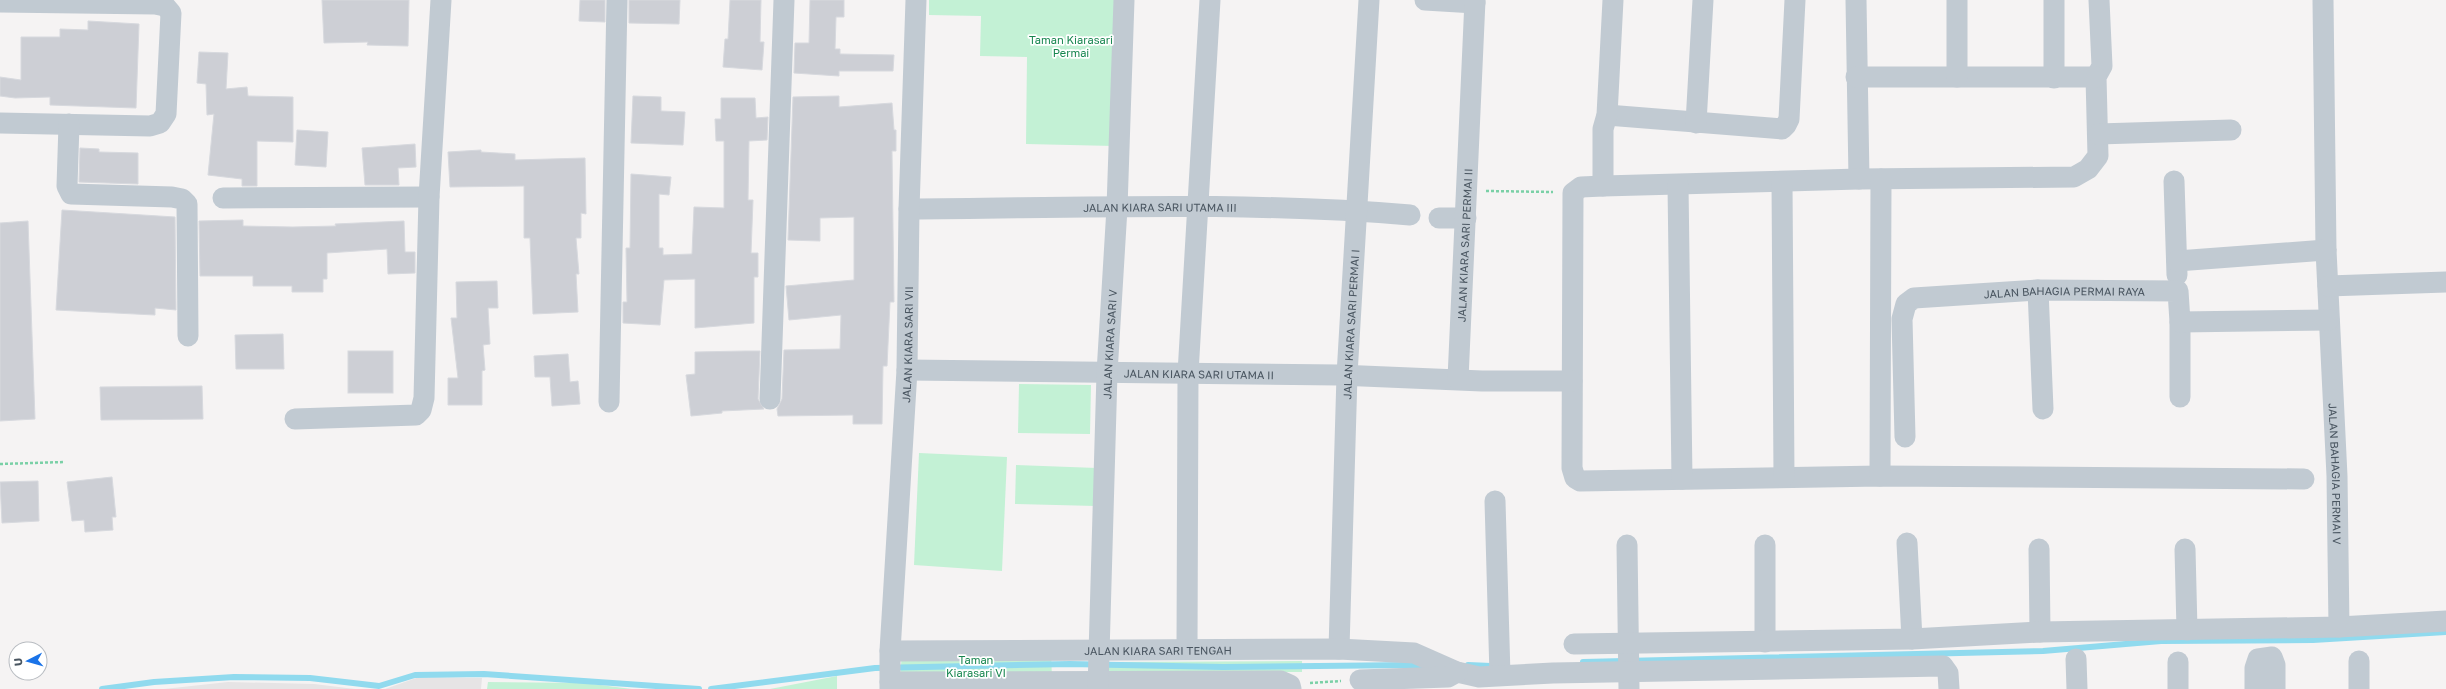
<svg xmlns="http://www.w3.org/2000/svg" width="2446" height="689" font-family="'Golos Text',sans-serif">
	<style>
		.education { fill: #e6e4e5 }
		.green { fill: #c3f1d5 }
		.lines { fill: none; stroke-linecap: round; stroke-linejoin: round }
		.stream { stroke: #90daee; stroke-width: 6 }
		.building { fill: #cdcfd5; stroke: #d7d9de }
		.path { stroke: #7ad0a6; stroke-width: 2.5; stroke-dasharray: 3 2; stroke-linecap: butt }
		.street { stroke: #c1cad2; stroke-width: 21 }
		.labels { text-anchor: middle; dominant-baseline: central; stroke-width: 3.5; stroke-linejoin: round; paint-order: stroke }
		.park-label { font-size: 11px; fill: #17864f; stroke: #fff }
		.street-label { font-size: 11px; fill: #4a5661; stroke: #fff }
	</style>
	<rect width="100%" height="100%" fill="#f5f3f3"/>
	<g class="education">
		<polygon points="419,677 482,678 481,689 385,689"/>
		<polygon points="228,682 314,684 355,689 164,689"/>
	</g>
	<g class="green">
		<polygon points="929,0 1117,0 1114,146 1026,144 1027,57 980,56 981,16 929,15"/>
		<polygon points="1019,384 1091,385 1090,434 1018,433"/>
		<polygon points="919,453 1007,457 1002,571 914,565"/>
		<polygon points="1016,465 1097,468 1096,506 1015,504"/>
		<polygon points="902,651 1051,651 1052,679 900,681"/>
		<polygon points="1302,661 1302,672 1108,672 1108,662"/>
		<polygon points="837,676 837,689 770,689"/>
		<polygon points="488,682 584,683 632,689 487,689"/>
	</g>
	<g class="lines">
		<g class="stream">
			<polyline points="1583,662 2043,651 2161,641 2313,640 2446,632"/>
			<polyline points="1468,665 1491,666"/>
			<polyline points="102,689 154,682 234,677 310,678 379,686 415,675 484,674 699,689"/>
			<polyline points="711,689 875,668 1070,664 1223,667 1412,665 1425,670"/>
		</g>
	</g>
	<g class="building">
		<polygon points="322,0 409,0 408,46 367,45 368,42 324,43"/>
		<polygon points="580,0 605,0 605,22 579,21"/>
		<polygon points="629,0 680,0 679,24 629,23"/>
		<polygon points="730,0 761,0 760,42 764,42 762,70 723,67 725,39 728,39"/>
		<polygon points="810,0 844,0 844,17 836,17 835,49 840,49 840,54 894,55 893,71 839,71 839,76 794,73 795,43 809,43"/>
		<polygon points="88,21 139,24 136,108 50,105 50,97 15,98 0,96 0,77 21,80 21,37 60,37 60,29 88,30"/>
		<polygon points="199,52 228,53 226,89 247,87 248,96 293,97 293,142 257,141 257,186 242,186 242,179 208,175 214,114 207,115 206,84 197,83"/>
		<polygon points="633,96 661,97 661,111 685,112 683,145 631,143"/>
		<polygon points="839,96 839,107 892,103 894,130 896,130 896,151 892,151 894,302 890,302 887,366 883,366 882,424 853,424 853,415 778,416 777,409 782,399 784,350 840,349 841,315 789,320 786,286 854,280 854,217 820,218 820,241 788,240 793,97"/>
		<polygon points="721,98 755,98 756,118 768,117 767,140 749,141 748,200 753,200 751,253 758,253 758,277 754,277 754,323 695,328 695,279 664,280 660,325 623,323 623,302 627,302 626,248 630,248 631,174 671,177 669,195 659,194 659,248 663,248 663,255 692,254 694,207 724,208 724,141 716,141 715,119 721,119"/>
		<polygon points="297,130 328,132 326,167 295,165"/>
		<polygon points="415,144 416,167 398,168 399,185 365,185 362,148"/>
		<polygon points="80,148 99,149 99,152 138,153 138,184 79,182"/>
		<polygon points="481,150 481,152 515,154 515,160 585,158 586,214 581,213 581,238 576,238 579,274 576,274 578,312 533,314 530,238 524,238 524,186 450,187 448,152"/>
		<polygon points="62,210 175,217 176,310 155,308 155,315 56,310"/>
		<polygon points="243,220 243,226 293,227 336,226 335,224 404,221 405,252 415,252 415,273 388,274 387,249 327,253 327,279 323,279 323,292 292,292 292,286 253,286 253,276 200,276 199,221"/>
		<polygon points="28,221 35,419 0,421 0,223"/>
		<polygon points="497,281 498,308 488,308 490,344 483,345 485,370 482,371 482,405 448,405 448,378 458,378 451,318 457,318 456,282"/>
		<polygon points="283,334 284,369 236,369 235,335"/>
		<rect x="348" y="351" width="45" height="42"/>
		<polygon points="746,351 760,351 758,399 764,409 722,411 722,413 691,416 686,375 695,374 695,352"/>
		<polygon points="568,354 570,382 578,381 580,404 552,406 550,377 535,377 534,356"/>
		<polygon points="202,386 203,419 101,420 100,387"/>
		<polygon points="112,477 116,517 112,517 113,530 85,532 84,520 72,521 67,482"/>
		<polygon points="38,481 39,521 2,523 0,482"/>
	</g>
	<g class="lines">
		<g class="path">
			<polyline points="1486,191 1553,192"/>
			<polyline points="0,464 65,462"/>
			<polyline points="1310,683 1341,681"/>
		</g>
		<g class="street">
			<polyline points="1425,0 1475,3"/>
			<polyline points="1856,0 1859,179"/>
			<polyline points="2054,0 2054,78"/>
			<polyline points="2099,0 2102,66 2096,77 2098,156 2088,169 2074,177 1859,179 1603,186 1581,187 1573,193 1572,468 1575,478 1580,481 1880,476 2304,479"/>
			<path id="s1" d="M2323,0l3,250 11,226 2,151"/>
			<polyline points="0,2 155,4 165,6 171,13 166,114 160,123 150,126 0,123"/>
			<polyline points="1856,77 2096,77"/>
			<polyline points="1957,77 1957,0"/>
			<polyline points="1607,115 1782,129 1786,125 1789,119 1795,0"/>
			<polyline points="1696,123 1703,0"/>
			<polyline points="69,124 67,186 71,194 172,197 182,199 187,204 188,336"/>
			<polyline points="2098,134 2231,130"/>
			<polyline points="2174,181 2177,275"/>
			<polyline points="1782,182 1784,477"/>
			<polyline points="1678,185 1682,479"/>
			<polyline points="1603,186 1603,129 1607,115 1613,0"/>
			<polyline points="223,198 429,197"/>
			<path id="s2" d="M909,209c167,-1 334,-8 501,6"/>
			<polyline points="1439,218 1466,218"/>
			<polyline points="2177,261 2326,250"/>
			<polyline points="2328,286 2446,282"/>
			<polyline points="2038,290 2043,409"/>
			<polyline points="2180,322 2180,397"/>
			<path id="s3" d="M907,370l432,5 143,6h90"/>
			<path id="s4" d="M1458,379l17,-379"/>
			<polyline points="770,399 784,0"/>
			<polyline points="609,402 617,0"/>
			<polyline points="295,419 416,415 421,410 424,398 429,197 441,0"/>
			<path id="s5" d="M1905,437l-3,-118 4,-15 8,-6 124,-8 140,1 2,31 149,-2"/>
			<polyline points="1880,476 1881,179"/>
			<polyline points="1495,501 1500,675"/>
			<polyline points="1907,543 1912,639"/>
			<polyline points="1627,545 1629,689"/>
			<polyline points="2039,549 2040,632"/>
			<polyline points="2185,549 2187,630"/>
			<polyline points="1765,642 1765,545"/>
			<polyline points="1574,644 1912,639 2040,632 2339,627 2446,621"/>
			<polyline points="1187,649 1188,373 1210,0"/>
			<path id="s6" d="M1339,649l8,-274 22,-375"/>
			<path id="s7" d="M890,651l449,-2 75,4 43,19 22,5 74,-4 390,-7 5,7 1,16"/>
			<polyline points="2076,659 2077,689"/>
			<polyline points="2359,661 2359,689"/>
			<polyline points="2178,662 2178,689"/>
			<polyline points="1360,680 1448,677 1457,672"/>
			<polyline points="890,682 1281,681 1290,685 1291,689"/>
			<path id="s8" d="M890,689v-38l17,-281 2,-161 7,-209"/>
			<path id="s9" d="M1098,689l9,-316 10,-165 7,-208"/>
			<polyline points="2255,689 2255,668 2258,659 2272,657 2275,665 2275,689"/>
		</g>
	</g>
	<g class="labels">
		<g class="park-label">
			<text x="1071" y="39">Taman Kiarasari<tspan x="1071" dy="13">Permai</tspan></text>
			<text x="976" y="659">Taman<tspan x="976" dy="13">Kiarasari VI</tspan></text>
		</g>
		<g class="street-label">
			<text stroke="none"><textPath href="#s2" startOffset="251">JALAN KIARA SARI UTAMA III</textPath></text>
			<text stroke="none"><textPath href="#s4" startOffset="134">JALAN KIARA SARI PERMAI II</textPath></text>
			<text stroke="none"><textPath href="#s5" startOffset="294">JALAN BAHAGIA PERMAI RAYA</textPath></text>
			<text stroke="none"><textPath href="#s6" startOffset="325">JALAN KIARA SARI PERMAI I</textPath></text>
			<text stroke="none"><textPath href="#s9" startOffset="345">JALAN KIARA SARI V</textPath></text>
			<text stroke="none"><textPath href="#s8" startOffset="345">JALAN KIARA SARI VII</textPath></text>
			<text stroke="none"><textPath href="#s3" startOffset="292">JALAN KIARA SARI UTAMA II</textPath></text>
			<text stroke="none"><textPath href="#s1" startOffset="474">JALAN BAHAGIA PERMAI V</textPath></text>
			<text stroke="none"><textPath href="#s7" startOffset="268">JALAN KIARA SARI TENGAH</textPath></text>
		</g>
	</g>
	<g transform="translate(28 661) rotate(264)"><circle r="19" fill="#ffffff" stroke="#b7bbc0"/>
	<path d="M0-3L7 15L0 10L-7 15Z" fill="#1a73e8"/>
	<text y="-6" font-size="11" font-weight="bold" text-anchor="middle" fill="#4a5661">U</text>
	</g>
</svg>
